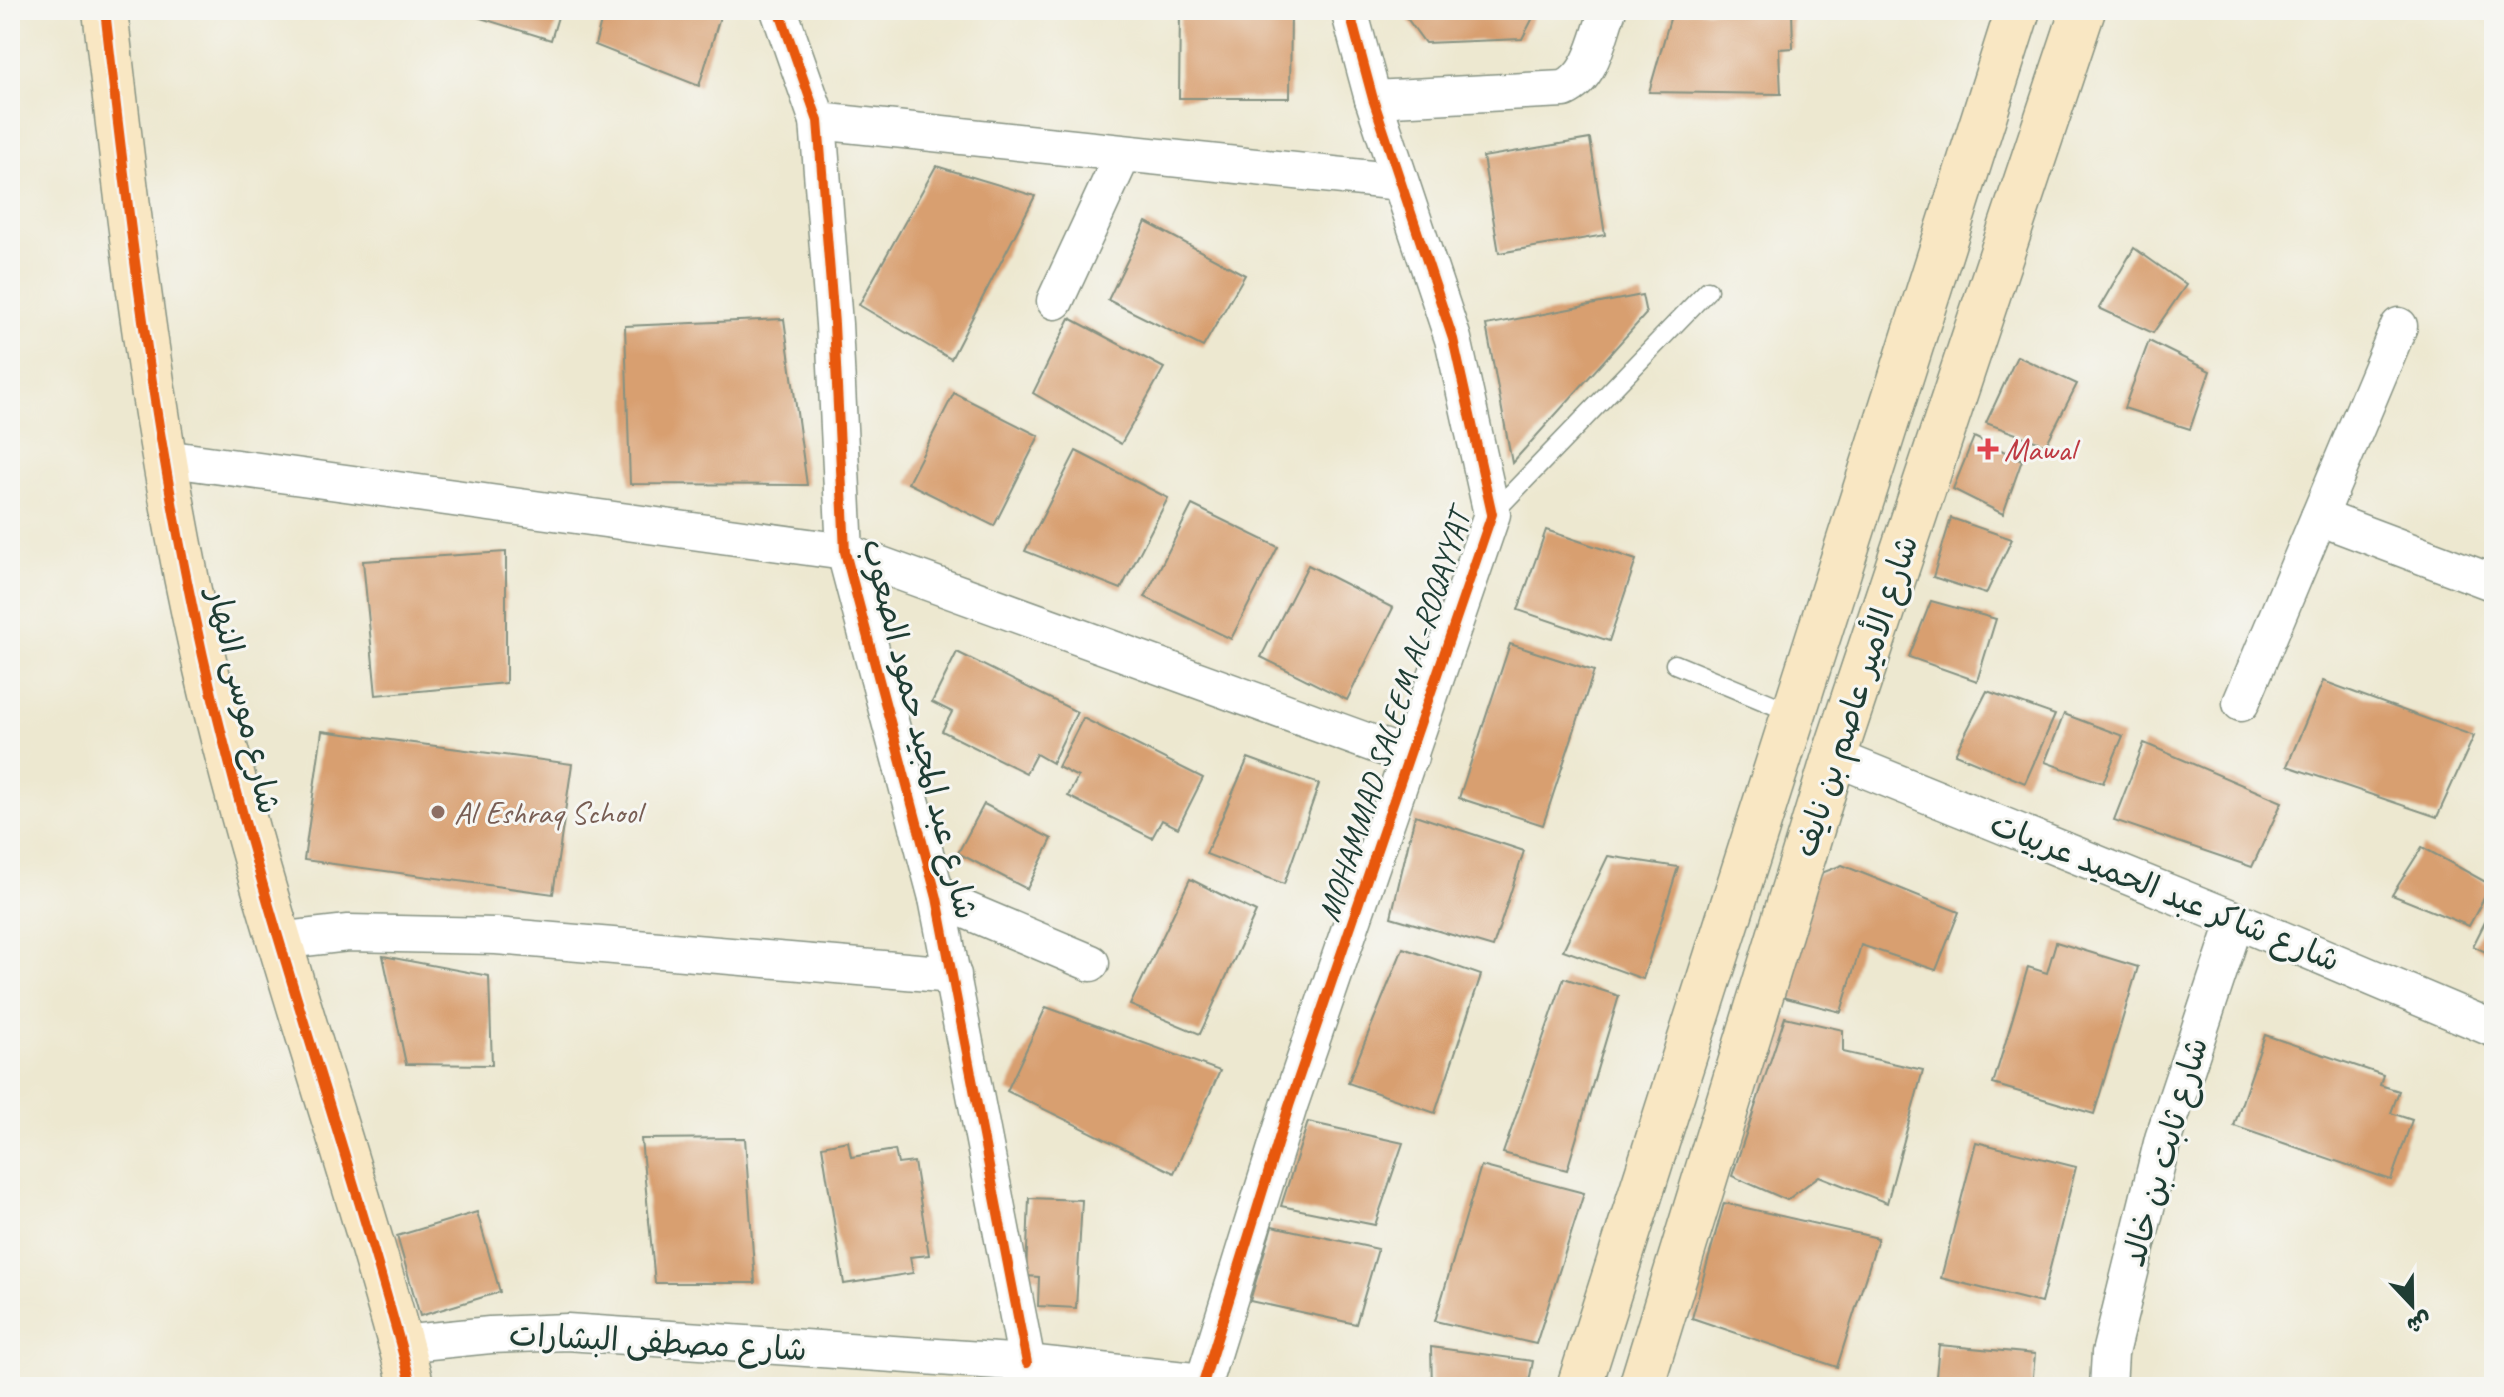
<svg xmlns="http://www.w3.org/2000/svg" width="2504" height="1397" font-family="Caveat,'Playpen Sans Arabic',sans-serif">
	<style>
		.building { fill: #d89f6f }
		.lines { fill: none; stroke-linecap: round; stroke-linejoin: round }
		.lane-casing { stroke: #869282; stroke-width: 21 }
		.street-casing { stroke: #869282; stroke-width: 39 }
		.secondary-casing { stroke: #869282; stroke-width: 47 }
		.lane { stroke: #fff; stroke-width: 18 }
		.street { stroke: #fff; stroke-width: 36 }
		.secondary { stroke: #f9e7c3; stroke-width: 44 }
		.cycleway-casing { stroke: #f6f6f2; stroke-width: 15 }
		.cycleway { stroke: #e8590c; stroke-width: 10 }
		.health-dot { fill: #e0444e; stroke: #f6f6f2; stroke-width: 3 }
		.education-dot { fill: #8d6e63; stroke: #f6f6f2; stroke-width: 3 }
		.labels { text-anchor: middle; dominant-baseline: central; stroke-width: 6; stroke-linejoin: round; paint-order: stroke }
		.health-label { font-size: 32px; fill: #be3a42; stroke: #f6f6f2; text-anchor: start }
		.street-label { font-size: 32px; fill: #1f3d34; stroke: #f6f6f2 }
		.education-label { font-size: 32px; fill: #785e54; stroke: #f6f6f2; text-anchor: start }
	</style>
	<rect width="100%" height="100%" fill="#f6f6f2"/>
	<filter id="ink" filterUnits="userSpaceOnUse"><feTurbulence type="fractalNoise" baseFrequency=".0125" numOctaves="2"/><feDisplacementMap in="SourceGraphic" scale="16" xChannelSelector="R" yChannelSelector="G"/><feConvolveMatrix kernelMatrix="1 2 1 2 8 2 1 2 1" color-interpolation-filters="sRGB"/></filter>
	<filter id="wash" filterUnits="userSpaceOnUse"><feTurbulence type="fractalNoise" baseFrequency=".006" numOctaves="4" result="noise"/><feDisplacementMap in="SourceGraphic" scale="32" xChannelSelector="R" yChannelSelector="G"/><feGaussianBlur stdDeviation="1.8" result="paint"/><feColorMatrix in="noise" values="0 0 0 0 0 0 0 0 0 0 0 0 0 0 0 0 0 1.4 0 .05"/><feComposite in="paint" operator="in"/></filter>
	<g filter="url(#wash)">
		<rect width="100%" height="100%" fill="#ede8d0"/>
		<g id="blocks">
			<g class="building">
				<polygon points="455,10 560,10 551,40"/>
				<polygon points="604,10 722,10 699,86 595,45"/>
				<polygon points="1180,10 1291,10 1290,98 1179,98"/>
				<polygon points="1401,10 1537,10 1522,39 1425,43"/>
				<polygon points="1719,10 1792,10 1793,48 1779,49 1781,94 1649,92 1672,12"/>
				<polygon points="1590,139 1605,235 1499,253 1483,157"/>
				<polygon points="936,166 1035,196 951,359 859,305"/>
				<polygon points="1146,222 1245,275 1203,347 1108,300"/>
				<polygon points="2134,248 2186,285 2153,333 2099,308"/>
				<polygon points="1642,295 1646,314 1512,463 1486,325"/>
				<polygon points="1070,318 1164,368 1121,444 1033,393"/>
				<polygon points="784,319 807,485 630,484 625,326"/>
				<polygon points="2149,341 2210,371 2190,429 2124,408"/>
				<polygon points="2017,356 2077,384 2046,445 1986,423"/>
				<polygon points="954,393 1039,436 994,526 908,483"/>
				<polygon points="1974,437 2022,460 2003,514 1953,489"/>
				<polygon points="1076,451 1168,498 1121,589 1025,551"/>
				<polygon points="1192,505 1278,547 1231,639 1145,597"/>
				<polygon points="1951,518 2012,539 1986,594 1933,577"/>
				<polygon points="1546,530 1636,560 1609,641 1518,610"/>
				<polygon points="506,552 506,683 376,695 363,561"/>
				<polygon points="1308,565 1393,608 1347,700 1261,657"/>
				<polygon points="1931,601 1996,619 1977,681 1909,657"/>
				<polygon points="1510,644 1594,671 1543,825 1459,798"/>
				<polygon points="957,652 1077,712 1052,763 1036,754 1026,773 942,731 952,712 932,702"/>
				<polygon points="2323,681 2474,736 2437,817 2287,766"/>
				<polygon points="1987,691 2055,715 2025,783 1955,754"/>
				<polygon points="2064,714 2123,736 2103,783 2045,762"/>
				<polygon points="1083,718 1203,778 1178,828 1162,820 1152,838 1068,796 1078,777 1058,767"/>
				<polygon points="322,731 572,764 553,894 304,860"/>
				<polygon points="2144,743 2282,802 2252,867 2114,820"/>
				<polygon points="1248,758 1319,784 1284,884 1206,854"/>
				<polygon points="984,804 1052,839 1027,889 958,853"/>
				<polygon points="1415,815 1524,851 1493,947 1391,917"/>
				<polygon points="2422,847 2491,885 2469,926 2392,895"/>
				<polygon points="1608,856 1678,867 1643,979 1563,950"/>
				<polygon points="1842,865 1959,912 1936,970 1861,945 1841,1012 1778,996 1814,876"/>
				<polygon points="1190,879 1256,912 1200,1034 1130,1005"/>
				<polygon points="2494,904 2494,956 2473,946"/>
				<polygon points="2056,942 2138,967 2094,1114 1993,1084 2028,967 2047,973"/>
				<polygon points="1403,948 1481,975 1435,1113 1348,1083"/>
				<polygon points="383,956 489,976 492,1065 406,1064"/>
				<polygon points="1564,978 1619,996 1567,1170 1503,1153"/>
				<polygon points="1046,1007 1220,1071 1174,1173 1007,1091"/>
				<polygon points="1785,1017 1843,1030 1843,1052 1923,1070 1887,1203 1819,1176 1787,1200 1732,1176"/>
				<polygon points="2265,1035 2383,1075 2380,1085 2399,1091 2391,1113 2412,1120 2391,1180 2234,1126"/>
				<polygon points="1308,1122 1403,1143 1375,1225 1281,1206"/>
				<polygon points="745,1138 755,1283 655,1283 641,1139"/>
				<polygon points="848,1141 851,1157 895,1150 898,1164 914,1162 929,1255 910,1257 913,1273 844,1284 822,1146"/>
				<polygon points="1976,1142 2076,1167 2041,1303 1941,1278"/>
				<polygon points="1481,1166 1584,1193 1536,1344 1435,1321"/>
				<polygon points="1029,1198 1082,1200 1076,1308 1038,1306 1039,1277 1026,1276"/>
				<polygon points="1724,1203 1878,1238 1837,1367 1692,1318"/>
				<polygon points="477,1212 500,1292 420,1316 397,1236"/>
				<polygon points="1272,1226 1378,1249 1356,1324 1250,1301"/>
				<polygon points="1939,1345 2035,1354 2032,1387 1935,1387"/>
				<polygon points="1431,1347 1533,1361 1528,1387 1432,1387"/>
			</g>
		</g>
	</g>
	<g filter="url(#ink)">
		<use href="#blocks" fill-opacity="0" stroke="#869282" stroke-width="2"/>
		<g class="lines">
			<g class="lane-casing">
				<g id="lane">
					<polyline points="1492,514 1708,290"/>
					<polyline points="1675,664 1793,713"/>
				</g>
			</g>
			<g class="street-casing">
				<g id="street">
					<polyline points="779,10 818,121 834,324 845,552 937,898 1027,1363"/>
					<path d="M1373,99l191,-10c28,-12 34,-52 44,-79"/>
					<polyline points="818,121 1400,182"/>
					<polyline points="1055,301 1123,154"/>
					<polyline points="164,458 845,552 1410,757"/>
					<polyline points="2319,517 2494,583"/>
					<polyline points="2241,703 2399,326"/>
					<polyline points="1834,757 2236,920 2494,1029"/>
					<polyline points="937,898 1091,963"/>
					<polyline points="277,941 348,933 496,936 953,975"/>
					<polyline points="400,1344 490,1335 567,1332 1027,1363 1203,1382"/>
					<polyline points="1202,1387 1289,1106 1492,514 1453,339 1373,99 1349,10"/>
					<polyline points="2108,1387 2110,1353 2163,1139 2236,920"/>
				</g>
			</g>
			<g class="secondary-casing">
				<g id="secondary">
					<path d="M105,10c24,216 50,434 98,646 56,248 144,486 209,731"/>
					<polyline points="1579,1387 2018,10"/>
					<polyline points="1641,1387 1834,757 2083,10"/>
				</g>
			</g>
			<use href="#lane" class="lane"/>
			<use href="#street" class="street"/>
			<use href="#secondary" class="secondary"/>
			<g class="cycleway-casing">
				<g id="cycleway">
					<path d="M105,10c24,216 50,434 98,646 56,248 144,486 209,731"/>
					<polyline points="779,10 818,121 834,324 845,552 937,898 1027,1363"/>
					<polyline points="1202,1387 1289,1106 1492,514 1453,339 1373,99 1349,10"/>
				</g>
			</g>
			<use href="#cycleway" class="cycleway"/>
		</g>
	</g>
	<path class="health-dot" d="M1984 437h8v8h8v8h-8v8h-8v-8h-8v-8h8z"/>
	<circle class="education-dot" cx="438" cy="812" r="8"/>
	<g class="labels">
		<g class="health-label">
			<text x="2004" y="449">Mawal</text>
		</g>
		<g class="street-label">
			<text transform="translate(1856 696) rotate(-72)">شارع الأمير عاصم بن نايف</text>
			<text transform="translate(244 701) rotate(77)">شارع موسى النهار</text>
			<text transform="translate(1394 716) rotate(-72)">MOHAMMAD SALEEM AL-ROQAYYAT</text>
			<text transform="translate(920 729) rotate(76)">شارع عبد المجيد حمود الصعوب</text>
			<text transform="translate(2165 892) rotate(22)">شارع شاكر عبد الحميد عربيات</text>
			<text transform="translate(2165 1152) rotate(-74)">شارع ثابت بن خالد</text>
			<text transform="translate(658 1342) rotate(3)">شارع مصطفى البشارات</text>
		</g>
		<g class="education-label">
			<text x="454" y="812">Al Eshraq School</text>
		</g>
	</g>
	<rect width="2504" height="1397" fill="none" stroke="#f6f6f2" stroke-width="40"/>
	<g transform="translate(2412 1305) rotate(158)" stroke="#f6f6f2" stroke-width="6" paint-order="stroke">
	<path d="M0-6L14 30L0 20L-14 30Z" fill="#1f3d34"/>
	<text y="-12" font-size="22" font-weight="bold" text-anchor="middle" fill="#1f3d34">ش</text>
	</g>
</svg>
